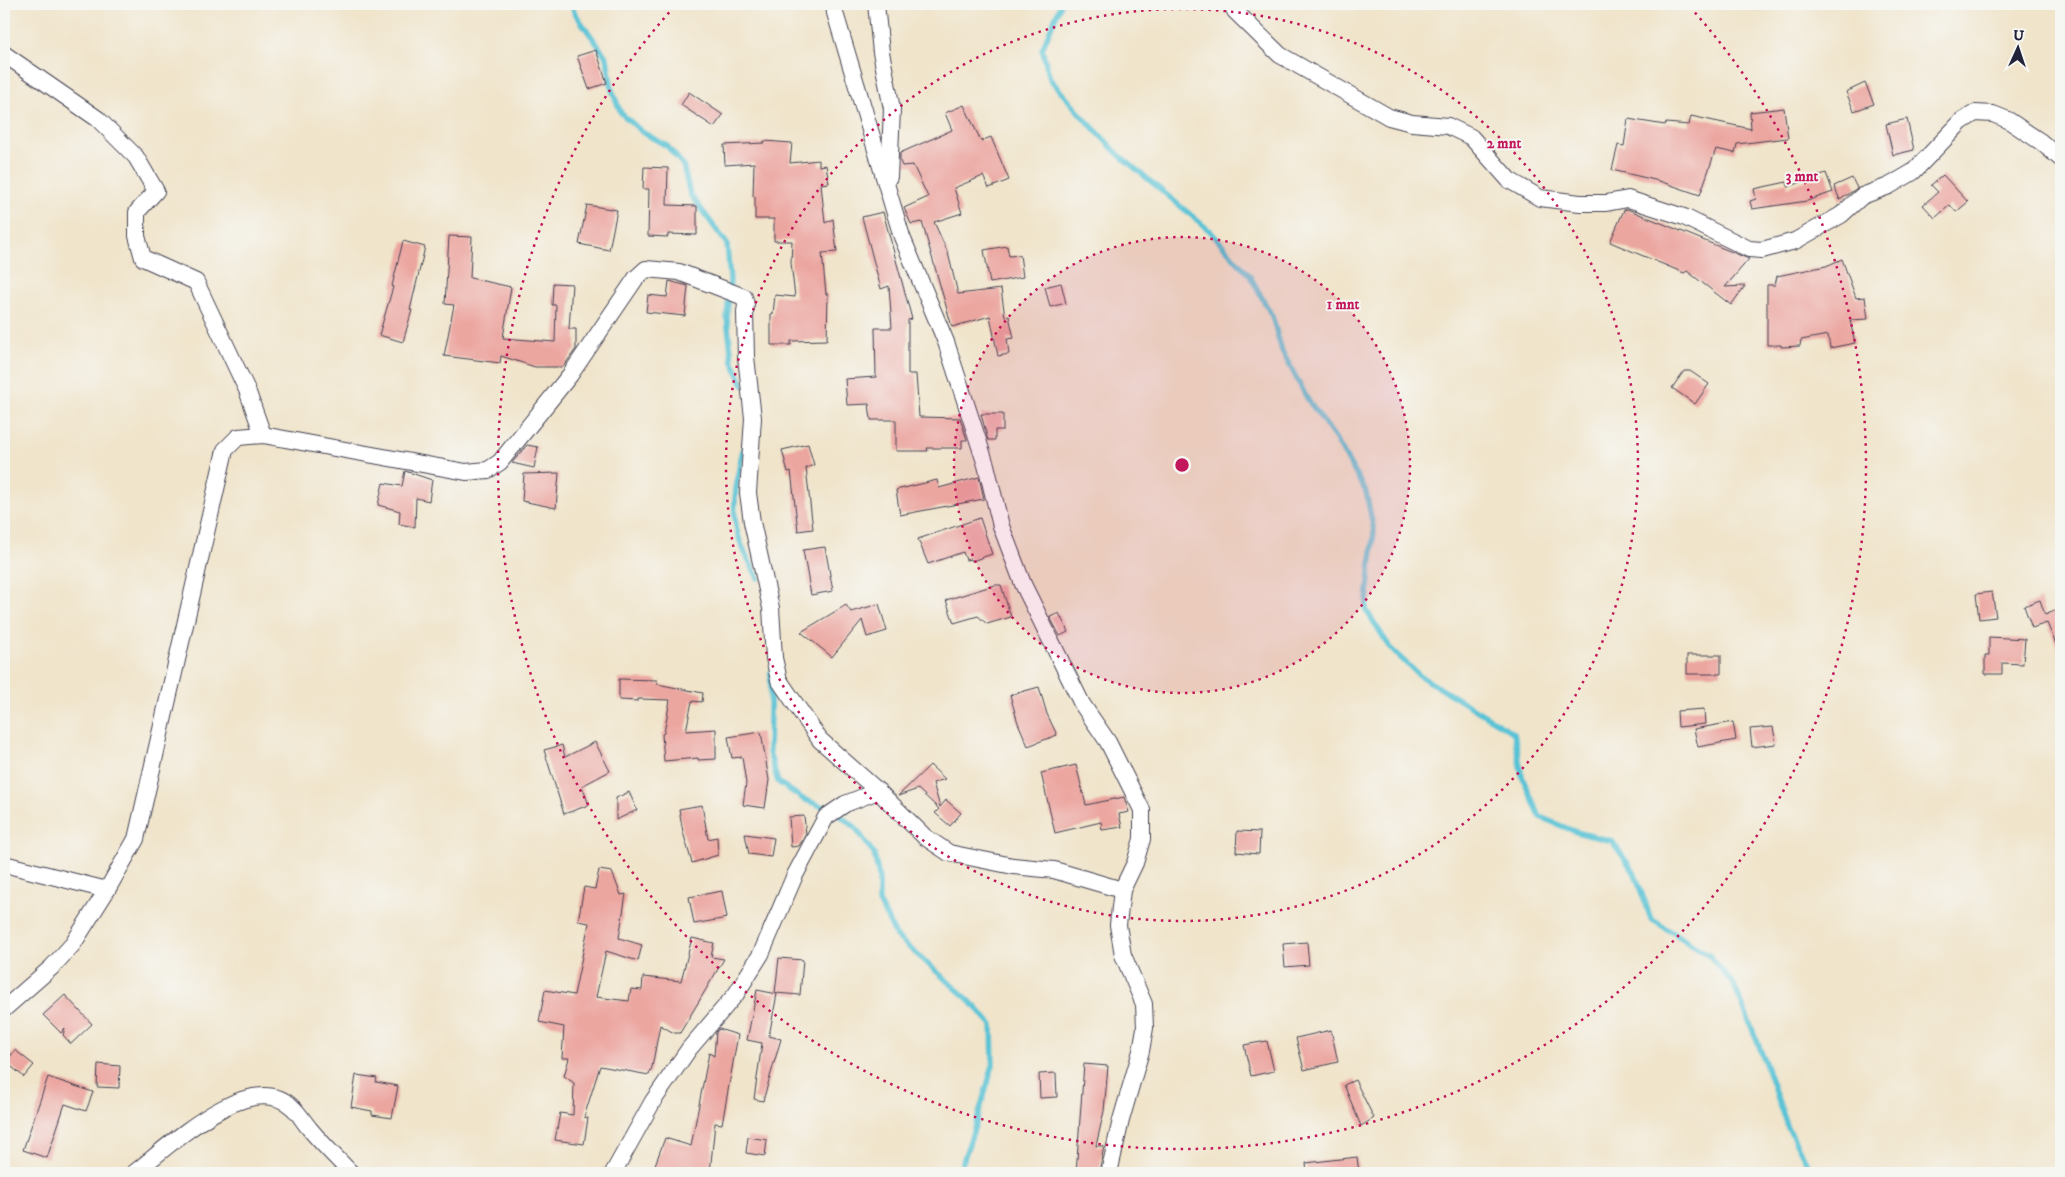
<svg xmlns="http://www.w3.org/2000/svg" width="2065" height="1177" font-family="'IM FELL DW Pica',serif">
	<style>
		.lines { fill: none; stroke-linecap: round; stroke-linejoin: round }
		.stream { stroke: #59c3d5; stroke-width: 5.5 }
		.building { fill: #eca6a0 }
		.minor-casing { stroke: #413f50; stroke-width: 18 }
		.minor { stroke: #fff; stroke-width: 16 }
		.ring { fill: none; stroke: #c2185b; stroke-width: 2.5; stroke-dasharray: 2.5 5 }
		.centre { fill: #c2185b; stroke: #f6f6f2; stroke-width: 2.5 }
		.ring-label { font-size: 15px; text-anchor: middle; font-weight: bold; fill: #c2185b; stroke: #f6f6f2; stroke-width: 4; stroke-linejoin: round; paint-order: stroke }
	</style>
	<rect width="100%" height="100%" fill="#f6f6f2"/>
	<filter id="ink" filterUnits="userSpaceOnUse"><feTurbulence type="fractalNoise" baseFrequency=".02" numOctaves="2"/><feDisplacementMap in="SourceGraphic" scale="10" xChannelSelector="R" yChannelSelector="G"/><feConvolveMatrix kernelMatrix="1 2 1 2 8 2 1 2 1" color-interpolation-filters="sRGB"/></filter>
	<filter id="wash" filterUnits="userSpaceOnUse"><feTurbulence type="fractalNoise" baseFrequency=".0096" numOctaves="4" result="noise"/><feDisplacementMap in="SourceGraphic" scale="20" xChannelSelector="R" yChannelSelector="G"/><feGaussianBlur stdDeviation="1.12" result="paint"/><feColorMatrix in="noise" values="0 0 0 0 0 0 0 0 0 0 0 0 0 0 0 0 0 1.4 0 .05"/><feComposite in="paint" operator="in"/></filter>
	<g filter="url(#wash)">
		<rect width="100%" height="100%" fill="#f0e4ca"/>
		<g class="lines">
			<g class="stream">
				<polyline points="572,4 574,12 607,58 612,90 621,113 642,132 667,146 683,165 690,194 727,244 730,280 727,318 732,360 743,385"/>
				<polyline points="1061,4 1042,49 1050,79 1083,117 1118,154 1210,231 1250,276 1272,316 1282,351 1308,400 1335,438 1366,492 1374,531 1366,610 1391,649 1420,676 1514,733 1522,776 1540,817 1576,832 1612,841 1634,872 1651,919 1709,955 1734,985 1758,1043 1788,1128 1812,1173"/>
				<path d="M744,445c-6,26 -13,60 -7,86 4,17 13,32 21,47"/>
				<polyline points="771,672 769,752 778,782 803,799 834,811 855,827 874,854 879,877 879,902 896,936 969,1000 992,1025 993,1065 977,1120 959,1173"/>
			</g>
		</g>
		<g id="blocks">
			<g class="building">
				<polygon points="596,50 607,83 589,89 577,56"/>
				<polygon points="1865,83 1874,104 1854,111 1846,92"/>
				<polygon points="689,92 723,115 714,127 681,105"/>
				<polygon points="964,105 981,141 991,137 1009,180 989,188 983,176 954,188 962,213 934,222 948,253 958,294 1001,289 1005,317 1009,316 1014,338 1007,339 1009,354 998,356 990,316 952,327 922,222 911,224 904,208 928,197 913,165 902,166 900,161 900,153 952,130 945,113"/>
				<polygon points="1784,108 1788,138 1737,144 1735,153 1716,149 1700,195 1659,181 1612,170 1618,145 1624,146 1628,119 1665,125 1666,123 1689,125 1691,116 1751,129 1750,112"/>
				<polygon points="1907,119 1914,150 1893,155 1886,124"/>
				<polygon points="764,141 792,143 790,163 819,160 819,166 826,165 829,183 821,184 825,223 833,219 837,252 822,253 826,294 828,294 827,340 791,341 791,345 771,345 771,314 773,314 775,295 795,297 791,263 792,241 774,241 774,219 755,219 755,197 753,196 754,163 725,165 724,145 764,143"/>
				<polygon points="644,167 668,168 667,205 697,206 697,235 668,234 668,237 648,236 649,189 643,189"/>
				<polygon points="1826,173 1833,192 1807,201 1752,209 1750,201 1756,199 1754,189 1787,182 1788,187"/>
				<polygon points="1943,175 1968,202 1956,212 1950,205 1935,218 1923,205 1938,192 1931,185"/>
				<polygon points="1852,178 1857,188 1840,200 1834,186"/>
				<polygon points="587,205 617,210 609,250 579,244"/>
				<polygon points="1627,209 1749,259 1725,287 1745,286 1731,305 1687,271 1684,273 1610,242 1624,210"/>
				<polygon points="883,212 912,319 908,320 908,374 916,374 919,417 960,418 967,440 962,440 962,448 927,448 928,451 896,451 896,420 871,420 869,404 847,405 845,379 876,377 875,328 892,328 889,286 881,289 862,217"/>
				<polygon points="449,236 472,237 470,278 511,287 503,338 555,342 556,305 552,305 553,283 572,284 569,329 576,329 576,349 563,367 535,367 501,356 500,363 444,356 454,305 445,304"/>
				<polygon points="403,241 425,247 410,310 412,310 403,342 379,335 393,287 392,286"/>
				<polygon points="1007,246 1009,256 1020,255 1023,277 990,283 984,250"/>
				<polygon points="1842,259 1856,298 1865,297 1868,319 1850,320 1855,343 1830,348 1828,335 1801,340 1800,346 1781,347 1781,345 1767,345 1767,285 1775,285 1777,276 1826,266"/>
				<polygon points="669,281 688,286 685,316 646,312 648,295 667,297"/>
				<polygon points="1061,283 1066,303 1050,307 1045,287"/>
				<polygon points="1684,371 1690,371 1709,384 1695,404 1672,388"/>
				<polygon points="981,414 1003,414 1003,430 995,430 995,440 988,440"/>
				<polygon points="808,444 814,465 806,468 813,529 798,531 791,471 788,472 782,450"/>
				<polygon points="527,445 538,447 534,468 512,463"/>
				<polygon points="405,471 432,480 429,501 416,498 415,527 399,524 400,511 378,505 383,483 402,486"/>
				<polygon points="559,473 556,508 522,501 524,474"/>
				<polygon points="979,477 984,499 900,515 896,490 937,480 939,488"/>
				<polygon points="980,518 992,554 972,561 971,559 966,560 963,552 928,564 918,539"/>
				<polygon points="825,547 833,591 811,595 803,550"/>
				<polygon points="995,585 1001,585 1011,617 987,624 978,616 954,623 946,600"/>
				<polygon points="1992,592 1996,617 1979,619 1976,594"/>
				<polygon points="2040,600 2045,615 2061,608 2061,656 2047,623 2032,628 2024,606"/>
				<polygon points="879,604 887,631 867,637 862,620 832,657 801,632 846,605 851,612"/>
				<polygon points="1059,613 1068,632 1060,636 1050,617"/>
				<polygon points="1989,637 2025,639 2023,664 2002,663 2002,674 1985,674 1985,655 1989,655"/>
				<rect x="1687" y="655" width="34" height="19"/>
				<polygon points="619,679 657,680 657,684 703,693 702,702 692,701 686,731 716,729 716,759 698,760 698,758 664,761 662,734 664,733 670,700 638,699 638,701 619,700"/>
				<polygon points="1039,687 1047,714 1057,735 1028,746 1018,723 1010,695"/>
				<polygon points="1704,709 1705,724 1678,727 1677,711"/>
				<polygon points="1733,722 1736,740 1698,747 1694,729"/>
				<polygon points="1773,727 1776,744 1752,747 1750,729"/>
				<polygon points="761,732 769,780 765,808 743,805 746,783 742,757 732,758 728,737"/>
				<polygon points="595,742 610,771 582,786 589,805 564,814 544,750 562,745 565,757"/>
				<polygon points="930,765 945,779 933,783 940,807 946,800 961,813 950,826 935,813 939,809 918,789 898,796"/>
				<polygon points="1076,765 1086,805 1124,797 1129,812 1119,814 1122,827 1102,830 1101,822 1055,833 1041,773"/>
				<polygon points="629,792 637,810 616,820 616,798"/>
				<polygon points="702,805 708,839 717,837 718,855 692,863 683,832 679,809"/>
				<polygon points="804,816 806,834 799,846 791,847 789,817"/>
				<polygon points="1237,831 1260,832 1259,854 1236,852"/>
				<polygon points="745,834 774,838 771,857 749,854"/>
				<polygon points="599,870 612,872 621,895 626,894 619,938 642,945 638,961 606,951 596,997 629,1001 631,989 642,990 643,977 681,981 692,938 714,943 711,957 724,959 680,1033 674,1033 660,1025 652,1067 649,1075 600,1066 584,1117 588,1118 584,1144 555,1140 560,1113 573,1115 574,1083 564,1076 569,1058 562,1058 564,1027 539,1022 545,990 574,995 589,923 578,921 584,887 595,889"/>
				<polygon points="722,891 727,918 694,924 689,897"/>
				<polygon points="1307,942 1309,965 1285,967 1283,944"/>
				<polygon points="779,958 803,960 800,995 775,993"/>
				<polygon points="757,990 777,994 769,1036 781,1039 763,1101 754,1099 762,1043 747,1040"/>
				<polygon points="65,995 92,1024 71,1044 63,1035 65,1028 61,1033 43,1015"/>
				<polygon points="719,1029 738,1035 722,1124 715,1123 710,1173 652,1173 665,1138 691,1146 709,1053 714,1056 716,1032"/>
				<polygon points="1331,1030 1338,1062 1304,1070 1296,1038"/>
				<polygon points="1267,1041 1274,1071 1251,1076 1244,1045"/>
				<polygon points="15,1050 34,1065 24,1077 6,1062"/>
				<polygon points="98,1064 120,1066 119,1088 97,1087"/>
				<polygon points="1084,1064 1108,1066 1104,1111 1096,1146 1104,1146 1099,1173 1076,1173"/>
				<polygon points="1056,1073 1057,1097 1040,1098 1039,1074"/>
				<polygon points="356,1075 377,1078 376,1082 398,1086 392,1118 372,1115 372,1111 351,1107"/>
				<polygon points="48,1077 93,1092 86,1111 65,1104 47,1158 23,1150"/>
				<polygon points="1355,1080 1374,1118 1361,1126 1344,1085"/>
				<polygon points="748,1137 767,1140 765,1156 746,1153"/>
				<polygon points="1357,1157 1359,1173 1307,1173 1306,1163"/>
			</g>
		</g>
	</g>
	<g filter="url(#ink)">
		<use href="#blocks" fill-opacity="0" stroke="#413f50" stroke-width="1"/>
		<g class="lines">
			<g class="minor-casing">
				<g id="minor">
					<polyline points="834,4 835,13 902,237 946,342 986,465 1001,526 1023,584 1082,704 1108,742 1142,810 1142,839 1135,863 1122,890 1118,925 1123,955 1144,1004 1145,1028 1141,1051 1121,1120 1109,1173"/>
					<polyline points="876,4 881,52 892,109 889,177"/>
					<polyline points="1232,4 1235,11 1280,55 1389,117 1412,123 1448,126 1471,137 1509,180 1540,198 1580,203 1606,203 1628,199 1684,217 1749,249 1762,250 1795,241 1841,215 1862,196 1889,186 1913,172 1961,122 1975,113 1993,114 2008,120 2041,142 2061,159"/>
					<polyline points="4,54 98,119 136,157 156,191 137,212 137,236 143,258 196,282 247,390 263,435"/>
					<polyline points="4,864 107,890 73,944 52,967 4,1009"/>
					<polyline points="107,890 136,839 225,450 238,437 263,435 466,472 488,470 500,462 570,375 636,278 646,269 679,272 744,297 746,305 745,312 746,357 753,418 748,493 752,522 771,608 774,658 779,680 820,740 878,791 925,837 949,853 1013,866 1054,870 1122,890"/>
					<path d="M134,1173c33,-25 116,-106 158,-66 7,6 11,14 17,21 13,16 28,30 42,45"/>
					<polyline points="613,1173 653,1101 689,1049 736,994 761,954 795,875 826,817 845,804 878,791"/>
				</g>
			</g>
			<use href="#minor" class="minor"/>
		</g>
	</g>
	<circle cx="1182" cy="465" r="228" fill="#c2185b" fill-opacity=".12"/>
	<g class="ring">
		<circle cx="1182" cy="465" r="228"/>
		<circle cx="1182" cy="465" r="456"/>
		<path d="M1690 7A684 684 0 1 1 674 7"/>
	</g>
	<circle cx="1182" cy="465" r="8" class="centre"/>
	<g class="ring-label">
		<text x="1504" y="148">2 mnt</text>
		<text x="1802" y="181">3 mnt</text>
		<text x="1343" y="309">1 mnt</text>
	</g>
	<rect width="2065" height="1177" fill="none" stroke="#f6f6f2" stroke-width="20"/>
	<g transform="translate(2018 48) rotate(3)" stroke="#f6f6f2" stroke-width="4" paint-order="stroke">
	<path d="M0-4L9 19L0 12L-9 19Z" fill="#22223b"/>
	<text y="-8" font-size="14" font-weight="bold" text-anchor="middle" fill="#22223b">U</text>
	</g>
</svg>
